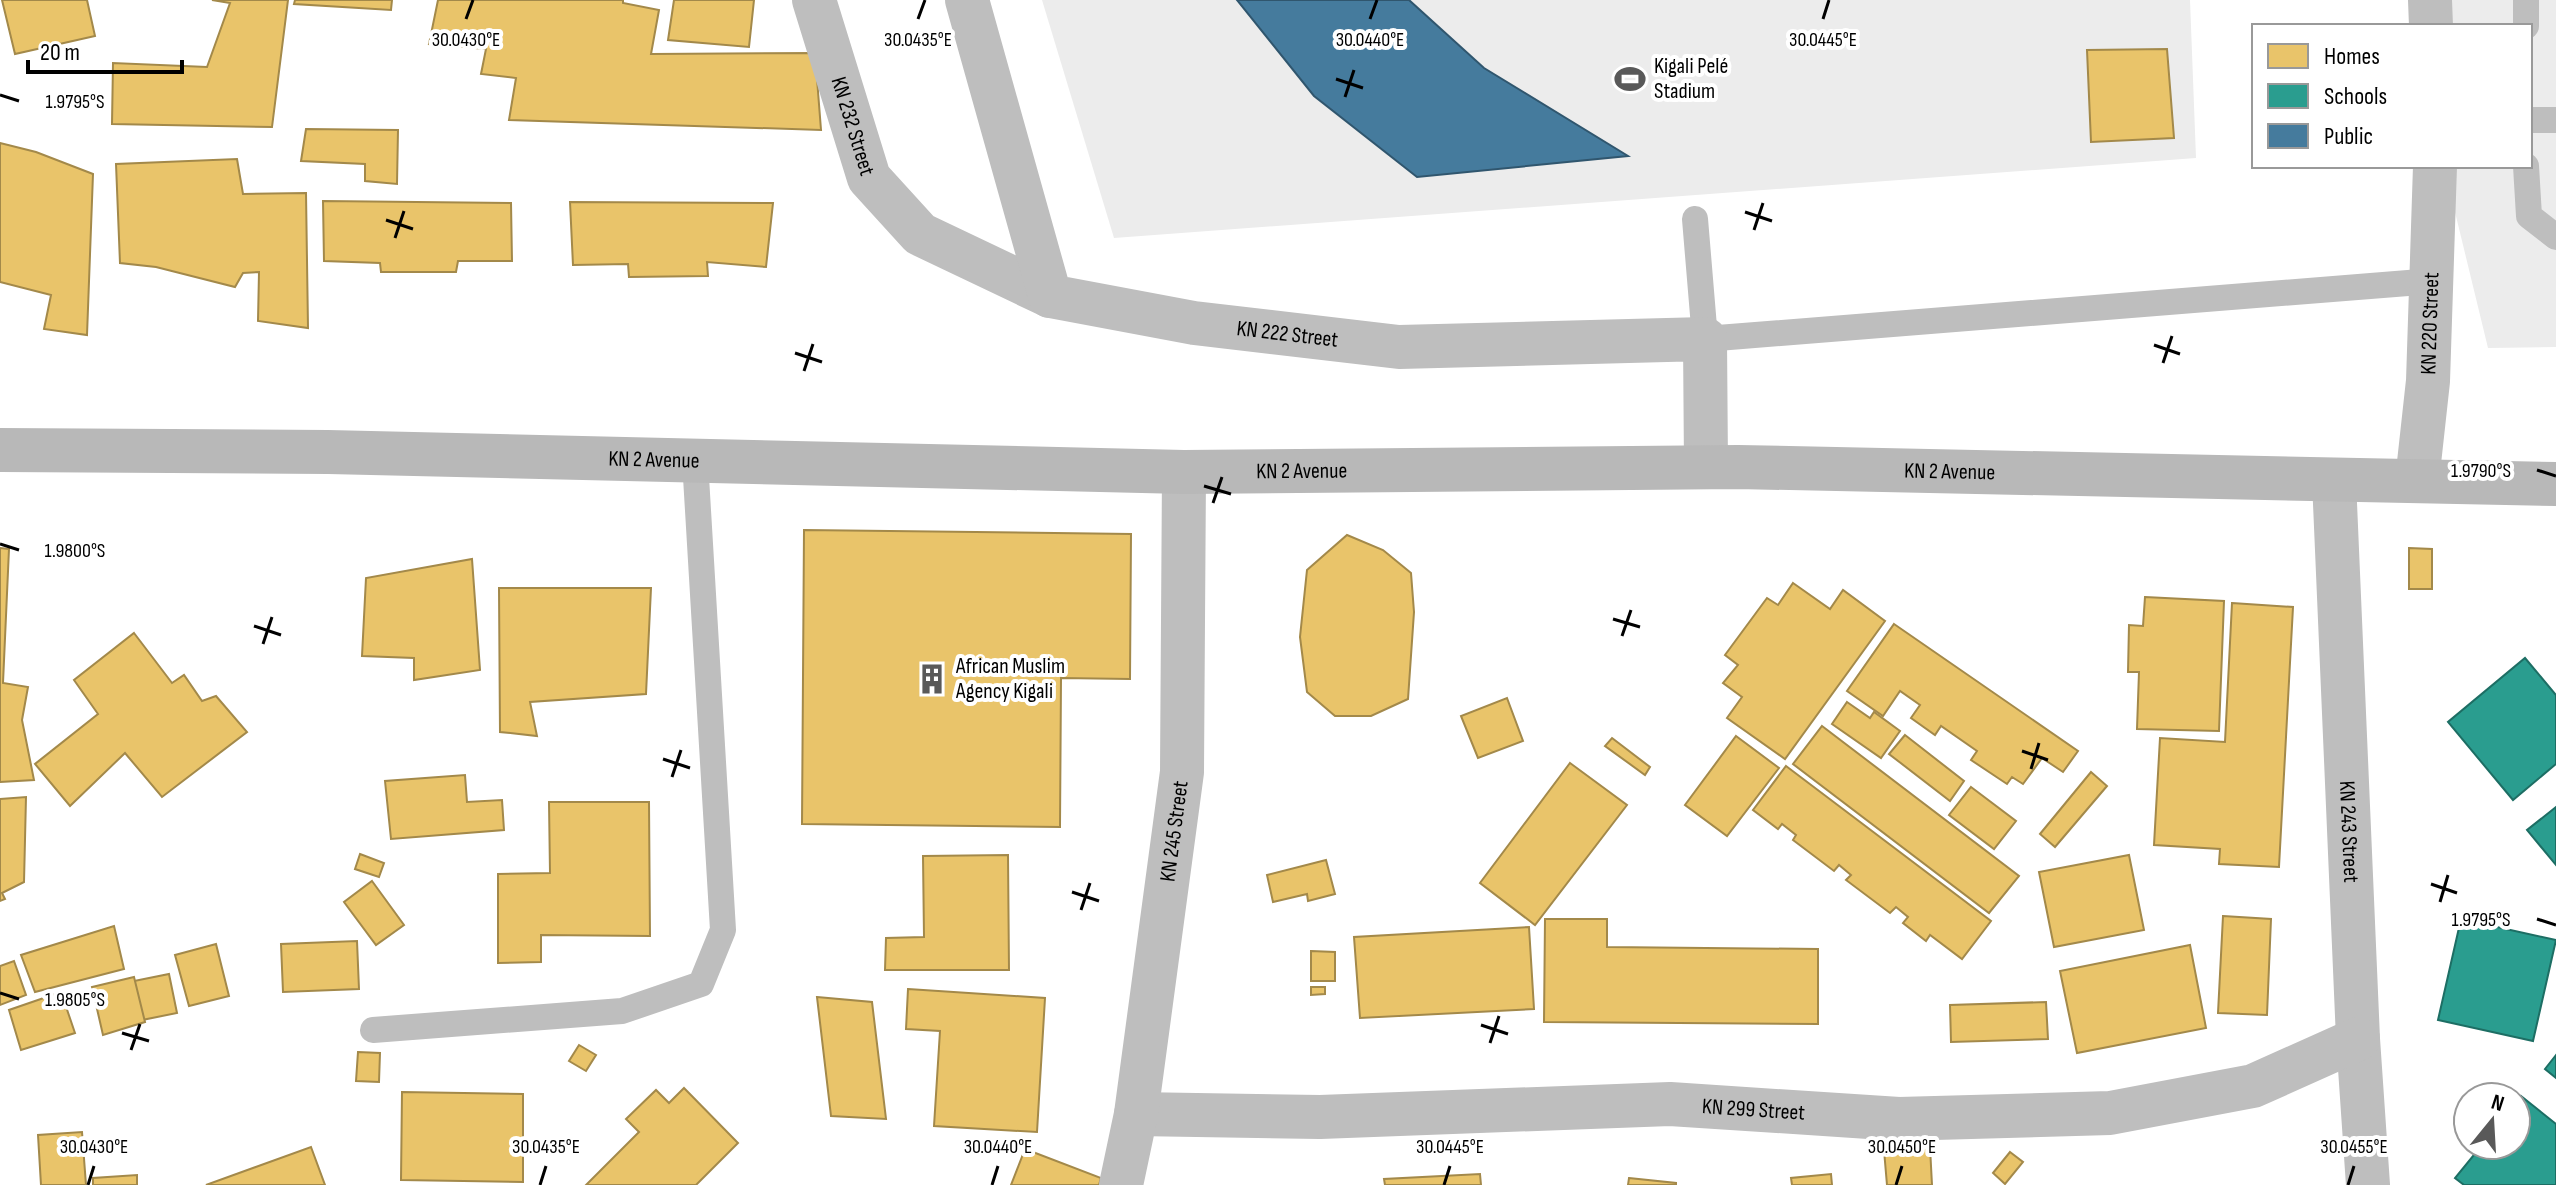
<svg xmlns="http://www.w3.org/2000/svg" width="2556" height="1185" font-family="'Sofia Sans Condensed',sans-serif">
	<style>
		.green { fill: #ececec }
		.homes { fill: #e9c46a; stroke: #a3894a; stroke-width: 2 }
		.schools { fill: #2a9d8f; stroke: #1d6e64; stroke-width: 2 }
		.public { fill: #457b9d; stroke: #30566e; stroke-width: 2 }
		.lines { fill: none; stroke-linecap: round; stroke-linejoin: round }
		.service { stroke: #bebebe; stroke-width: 26 }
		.minor { stroke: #bebebe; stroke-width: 44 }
		.secondary { stroke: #b8b8b8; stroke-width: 44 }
		.ticks { fill: none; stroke: #000; stroke-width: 3 }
		.labels { text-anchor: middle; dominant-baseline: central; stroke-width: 8; stroke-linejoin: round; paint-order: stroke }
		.poi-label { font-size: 22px; fill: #000; stroke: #fff; text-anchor: start }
		.street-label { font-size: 22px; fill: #000; stroke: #fff }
		.ticks-label { font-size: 20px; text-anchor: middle; fill: #000; stroke: #fff; stroke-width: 8; stroke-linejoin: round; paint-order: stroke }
	</style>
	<rect width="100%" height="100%" fill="#fff"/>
	<g class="green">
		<polygon points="1042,0 2190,0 2196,158 1114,238"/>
		<polygon points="2438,0 2556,0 2556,347 2488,348 2455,212 2451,166 2530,166 2530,26 2440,26"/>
	</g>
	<g class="homes">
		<polygon points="2,0 87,0 95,36 15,54"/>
		<polygon points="212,0 288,0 272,127 112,124 113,63 207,67 230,3"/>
		<polygon points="295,0 392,0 391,10 294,4"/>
		<polygon points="438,0 623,0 623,3 659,10 651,54 815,53 821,130 509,120 516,78 481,74 486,49 429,44"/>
		<polygon points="674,0 754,0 749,47 668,40"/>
		<polygon points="2167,49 2174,138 2091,142 2087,50"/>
		<polygon points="306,129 398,130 397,184 365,181 365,164 301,161"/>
		<polygon points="0,143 36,152 93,174 87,335 44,329 51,295 0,282"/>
		<polygon points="237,159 243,194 306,193 308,328 258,321 259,272 243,273 235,287 156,267 120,263 116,164"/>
		<polygon points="323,201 511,203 512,261 458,261 456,272 381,272 380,263 324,261"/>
		<polygon points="570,202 773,203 766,267 707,262 708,276 629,277 628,264 573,265"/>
		<polygon points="804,530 1131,534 1130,679 1061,678 1060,827 802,824"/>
		<polygon points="1347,535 1383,550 1411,573 1414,612 1408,699 1371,716 1335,716 1307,692 1300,637 1307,570"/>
		<polygon points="0,548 9,549 3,683 28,687 22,720 34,780 0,782"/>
		<polygon points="2409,548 2432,549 2432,589 2409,589"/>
		<polygon points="472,559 480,670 414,680 414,658 362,656 366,578"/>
		<polygon points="1793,583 1830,609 1843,590 1885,621 1785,759 1727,718 1742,697 1723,683 1738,665 1725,655 1767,598 1778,605"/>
		<polygon points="499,588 651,588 646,694 530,702 537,736 500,732"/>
		<polygon points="2145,597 2224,601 2219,731 2137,729 2139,672 2128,672 2129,625 2143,626"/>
		<polygon points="2232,603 2293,607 2279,867 2219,864 2220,849 2154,845 2160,738 2225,742"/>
		<polygon points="1894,624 2078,751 2063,772 2042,758 2023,784 2012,777 2007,784 1971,760 1977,751 1941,726 1935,735 1911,718 1920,705 1900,691 1883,716 1847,691"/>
		<polygon points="134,633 172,683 184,675 202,701 216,696 247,732 162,797 125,753 70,806 35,764 98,714 74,680"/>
		<polygon points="1507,698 1523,741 1478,758 1461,716"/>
		<polygon points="1847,702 1870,718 1874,712 1900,731 1881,758 1832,724"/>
		<polygon points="1822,726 2019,876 1989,913 1793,764"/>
		<polygon points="1905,735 1964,781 1950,801 1889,754"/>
		<polygon points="1736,736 1779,768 1727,836 1685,805"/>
		<polygon points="1612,738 1650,767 1645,775 1605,746"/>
		<polygon points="1570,763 1627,805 1535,925 1480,883"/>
		<polygon points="1786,766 1991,921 1962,959 1930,935 1926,941 1903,923 1908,917 1896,907 1890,913 1846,880 1851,875 1839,865 1834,871 1793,840 1796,835 1782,824 1778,829 1753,810"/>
		<polygon points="2091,772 2107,786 2055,847 2040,834"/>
		<polygon points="465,775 467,802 502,800 504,830 391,839 385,781"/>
		<polygon points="1971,787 2016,821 1994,849 1949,815"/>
		<polygon points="26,797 24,882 2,893 5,899 0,901 0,799"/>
		<polygon points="549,802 649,802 650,936 541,935 541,962 498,963 498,874 550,873"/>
		<polygon points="360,854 384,863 379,877 355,869"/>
		<polygon points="1008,855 1009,970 885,970 886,938 924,937 923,856"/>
		<polygon points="2129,855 2144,930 2054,947 2039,872"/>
		<polygon points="1326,860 1335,894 1308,901 1307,894 1273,902 1267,875"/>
		<polygon points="372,881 404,925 376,945 344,902"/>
		<polygon points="2223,916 2271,919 2267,1015 2218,1013"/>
		<polygon points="1545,919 1607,919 1607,947 1818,949 1818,1024 1544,1022"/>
		<polygon points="114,926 124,969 35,992 21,955"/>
		<polygon points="1529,927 1534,1009 1360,1018 1354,937"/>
		<polygon points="357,941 359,989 283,992 281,944"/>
		<polygon points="216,944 229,996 189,1006 175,955"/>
		<polygon points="2190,945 2206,1028 2077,1053 2060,971"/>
		<polygon points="1311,951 1335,952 1335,981 1311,981"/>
		<polygon points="14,961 26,995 0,1005 0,966"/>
		<polygon points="169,974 177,1013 142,1020 134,981"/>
		<polygon points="134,977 145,1022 103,1035 92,987"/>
		<polygon points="1311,987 1325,987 1325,994 1311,995"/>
		<polygon points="908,989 1045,998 1037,1132 934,1126 940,1031 906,1029"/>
		<polygon points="61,992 75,1033 21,1050 9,1010"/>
		<polygon points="817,997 872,1002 886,1119 831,1116"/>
		<polygon points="2046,1002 2048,1039 1951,1042 1950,1005"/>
		<polygon points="579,1045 596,1055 586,1071 569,1061"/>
		<polygon points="358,1052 380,1053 379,1082 356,1081"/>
		<polygon points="684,1088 738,1143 696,1185 586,1185 639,1132 626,1119 656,1090 669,1103"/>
		<polygon points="402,1092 523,1094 523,1182 401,1180"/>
		<polygon points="82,1132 86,1185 41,1185 38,1135"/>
		<polygon points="311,1147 325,1185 206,1185"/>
		<polygon points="1930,1147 1932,1185 1887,1185 1884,1150"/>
		<polygon points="1025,1149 1101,1178 1099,1185 1011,1185"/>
		<polygon points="2010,1152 2023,1162 2005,1184 1993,1173"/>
		<polygon points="1480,1174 1481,1185 1385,1185 1384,1179"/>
		<polygon points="1831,1174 1832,1185 1792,1185 1791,1178"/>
		<polygon points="137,1175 137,1185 93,1185 93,1178"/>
		<polygon points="1629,1178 1676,1183 1676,1185 1628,1185"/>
	</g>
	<g class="schools">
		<polygon points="2525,658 2556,695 2556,764 2513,800 2448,722"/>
		<polygon points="2556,807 2556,865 2527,830"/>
		<polygon points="2461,919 2556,940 2533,1041 2438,1020"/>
		<polygon points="2556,1055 2556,1078 2545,1069"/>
		<polygon points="2521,1096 2556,1124 2556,1185 2464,1185 2455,1178 2482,1145 2516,1145 2516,1103"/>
	</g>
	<polygon class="public" points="1237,0 1409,0 1484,68 1628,156 1417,177 1314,96"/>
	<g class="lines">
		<g class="service">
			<polyline points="2526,26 2526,0"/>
			<polyline points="2530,120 2556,120"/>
			<polyline points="2526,166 2529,216 2556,237"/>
			<polyline points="1695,219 1705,339 2433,281"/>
			<polyline points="373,1030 622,1011 701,984 723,930 695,460"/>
		</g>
		<g class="minor">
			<path id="s1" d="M814,0l55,178 51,56 130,62"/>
			<path id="s2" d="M967,0l83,296 144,27 205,24 306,-8 1,128"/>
			<polyline points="2430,0 2431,26"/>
			<path id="s3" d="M2334,480l24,559 10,146"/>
			<path id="s4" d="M2417,481l11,-100 7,-215"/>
			<path id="s5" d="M1136,1114l184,3 350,-13 229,15 211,-6 143,-27 105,-47"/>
			<path id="s6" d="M1121,1185l15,-71 46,-342 2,-300"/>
		</g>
		<path class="secondary" id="s7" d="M0,450l328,2 856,20 554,-5 818,17"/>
	</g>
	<path class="ticks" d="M466,19l7,-19M918,19l7,-19M1370,19l7,-19M1823,19l6,-19M1336,79l27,9M0,95l19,6M1345,97l9,-27M1745,212l27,9M386,220l27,9M1754,230l9,-27M395,238l9,-27M2154,345l26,9M795,353l27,9M2163,363l9,-27M804,371l9,-27M2537,470l19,6M1204,486l27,8M1213,503l9,-26M0,544l19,6M1613,619l27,8M254,626l27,9M1622,636l9,-26M263,644l9,-27M2022,751l26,9M663,759l27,9M2031,769l8,-26M672,777l9,-27M2431,884l26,9M1072,892l27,9M2440,902l8,-27M1081,910l9,-27M2537,919l19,6M0,993l19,6M1481,1025l27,9M122,1033l27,8M1490,1043l9,-27M131,1050l9,-26M88,1185l6,-19M540,1185l6,-19M992,1185l6,-19M1444,1185l6,-19M1896,1185l6,-19M2348,1185l6,-19"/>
	<defs>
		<g id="stadium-bare" transform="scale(2.4)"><path d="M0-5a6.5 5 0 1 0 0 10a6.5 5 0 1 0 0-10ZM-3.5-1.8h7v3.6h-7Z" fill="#595959" stroke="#fff" stroke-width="2.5" paint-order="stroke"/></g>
		<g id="building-bare" transform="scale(2.4)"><path d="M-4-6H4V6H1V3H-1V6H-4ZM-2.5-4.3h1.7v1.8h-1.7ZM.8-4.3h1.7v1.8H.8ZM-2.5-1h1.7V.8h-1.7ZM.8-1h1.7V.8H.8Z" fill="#595959" stroke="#fff" stroke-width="2.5" paint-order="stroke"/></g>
	</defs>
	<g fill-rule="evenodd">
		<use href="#stadium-bare" x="1630" y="79"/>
		<use href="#building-bare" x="932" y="679"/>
	</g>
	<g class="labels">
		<g class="poi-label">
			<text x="1654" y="66">Kigali Pelé<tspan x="1654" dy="25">Stadium</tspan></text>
			<text x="956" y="666">African Muslim<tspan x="956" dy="25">Agency Kigali</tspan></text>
		</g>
		<g class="street-label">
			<text stroke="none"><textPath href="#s1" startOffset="132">KN 232 Street</textPath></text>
			<text stroke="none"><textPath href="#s4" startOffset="158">KN 220 Street</textPath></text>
			<text stroke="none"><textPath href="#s2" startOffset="548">KN 222 Street</textPath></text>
			<text stroke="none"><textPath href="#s7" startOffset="654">KN 2 Avenue</textPath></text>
			<text stroke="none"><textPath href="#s7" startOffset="1302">KN 2 Avenue</textPath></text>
			<text stroke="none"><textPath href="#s7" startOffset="1950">KN 2 Avenue</textPath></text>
			<text stroke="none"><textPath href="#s6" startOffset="358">KN 245 Street</textPath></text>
			<text stroke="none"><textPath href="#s3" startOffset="352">KN 243 Street</textPath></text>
			<text stroke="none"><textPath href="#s5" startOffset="618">KN 299 Street</textPath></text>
		</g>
	</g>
	<g class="ticks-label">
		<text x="466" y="46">30.0430°E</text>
		<text x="918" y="46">30.0435°E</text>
		<text x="1370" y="46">30.0440°E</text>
		<text x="1823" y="46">30.0445°E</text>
		<text x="75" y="108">1.9795°S</text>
		<text x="2481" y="477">1.9790°S</text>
		<text x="75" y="557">1.9800°S</text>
		<text x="2481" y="926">1.9795°S</text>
		<text x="75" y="1006">1.9805°S</text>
		<text x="94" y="1153">30.0430°E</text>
		<text x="546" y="1153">30.0435°E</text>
		<text x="998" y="1153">30.0440°E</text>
		<text x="1450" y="1153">30.0445°E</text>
		<text x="1902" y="1153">30.0450°E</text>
		<text x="2354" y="1153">30.0455°E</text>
	</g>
	<rect x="2252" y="24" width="280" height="144" fill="#ffffff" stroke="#999999" stroke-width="2"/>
	<rect x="2268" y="44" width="40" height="24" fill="#e9c46a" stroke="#999999" stroke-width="2"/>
	<text x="2324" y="64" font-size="24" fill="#000000">Homes</text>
	<rect x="2268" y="84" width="40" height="24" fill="#2a9d8f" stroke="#999999" stroke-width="2"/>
	<text x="2324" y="104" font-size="24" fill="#000000">Schools</text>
	<rect x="2268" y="124" width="40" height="24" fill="#457b9d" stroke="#999999" stroke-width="2"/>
	<text x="2324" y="144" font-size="24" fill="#000000">Public</text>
	<g transform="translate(2492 1121) rotate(18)"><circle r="38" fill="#ffffff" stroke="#999999" stroke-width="2"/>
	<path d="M0-6L14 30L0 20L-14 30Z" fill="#595959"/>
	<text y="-12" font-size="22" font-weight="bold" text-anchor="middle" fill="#000000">N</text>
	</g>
	<path d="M28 60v12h154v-12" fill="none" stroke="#000000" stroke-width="4"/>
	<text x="40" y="60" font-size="24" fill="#000000" stroke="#ffffff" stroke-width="6" paint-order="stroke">20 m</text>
</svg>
